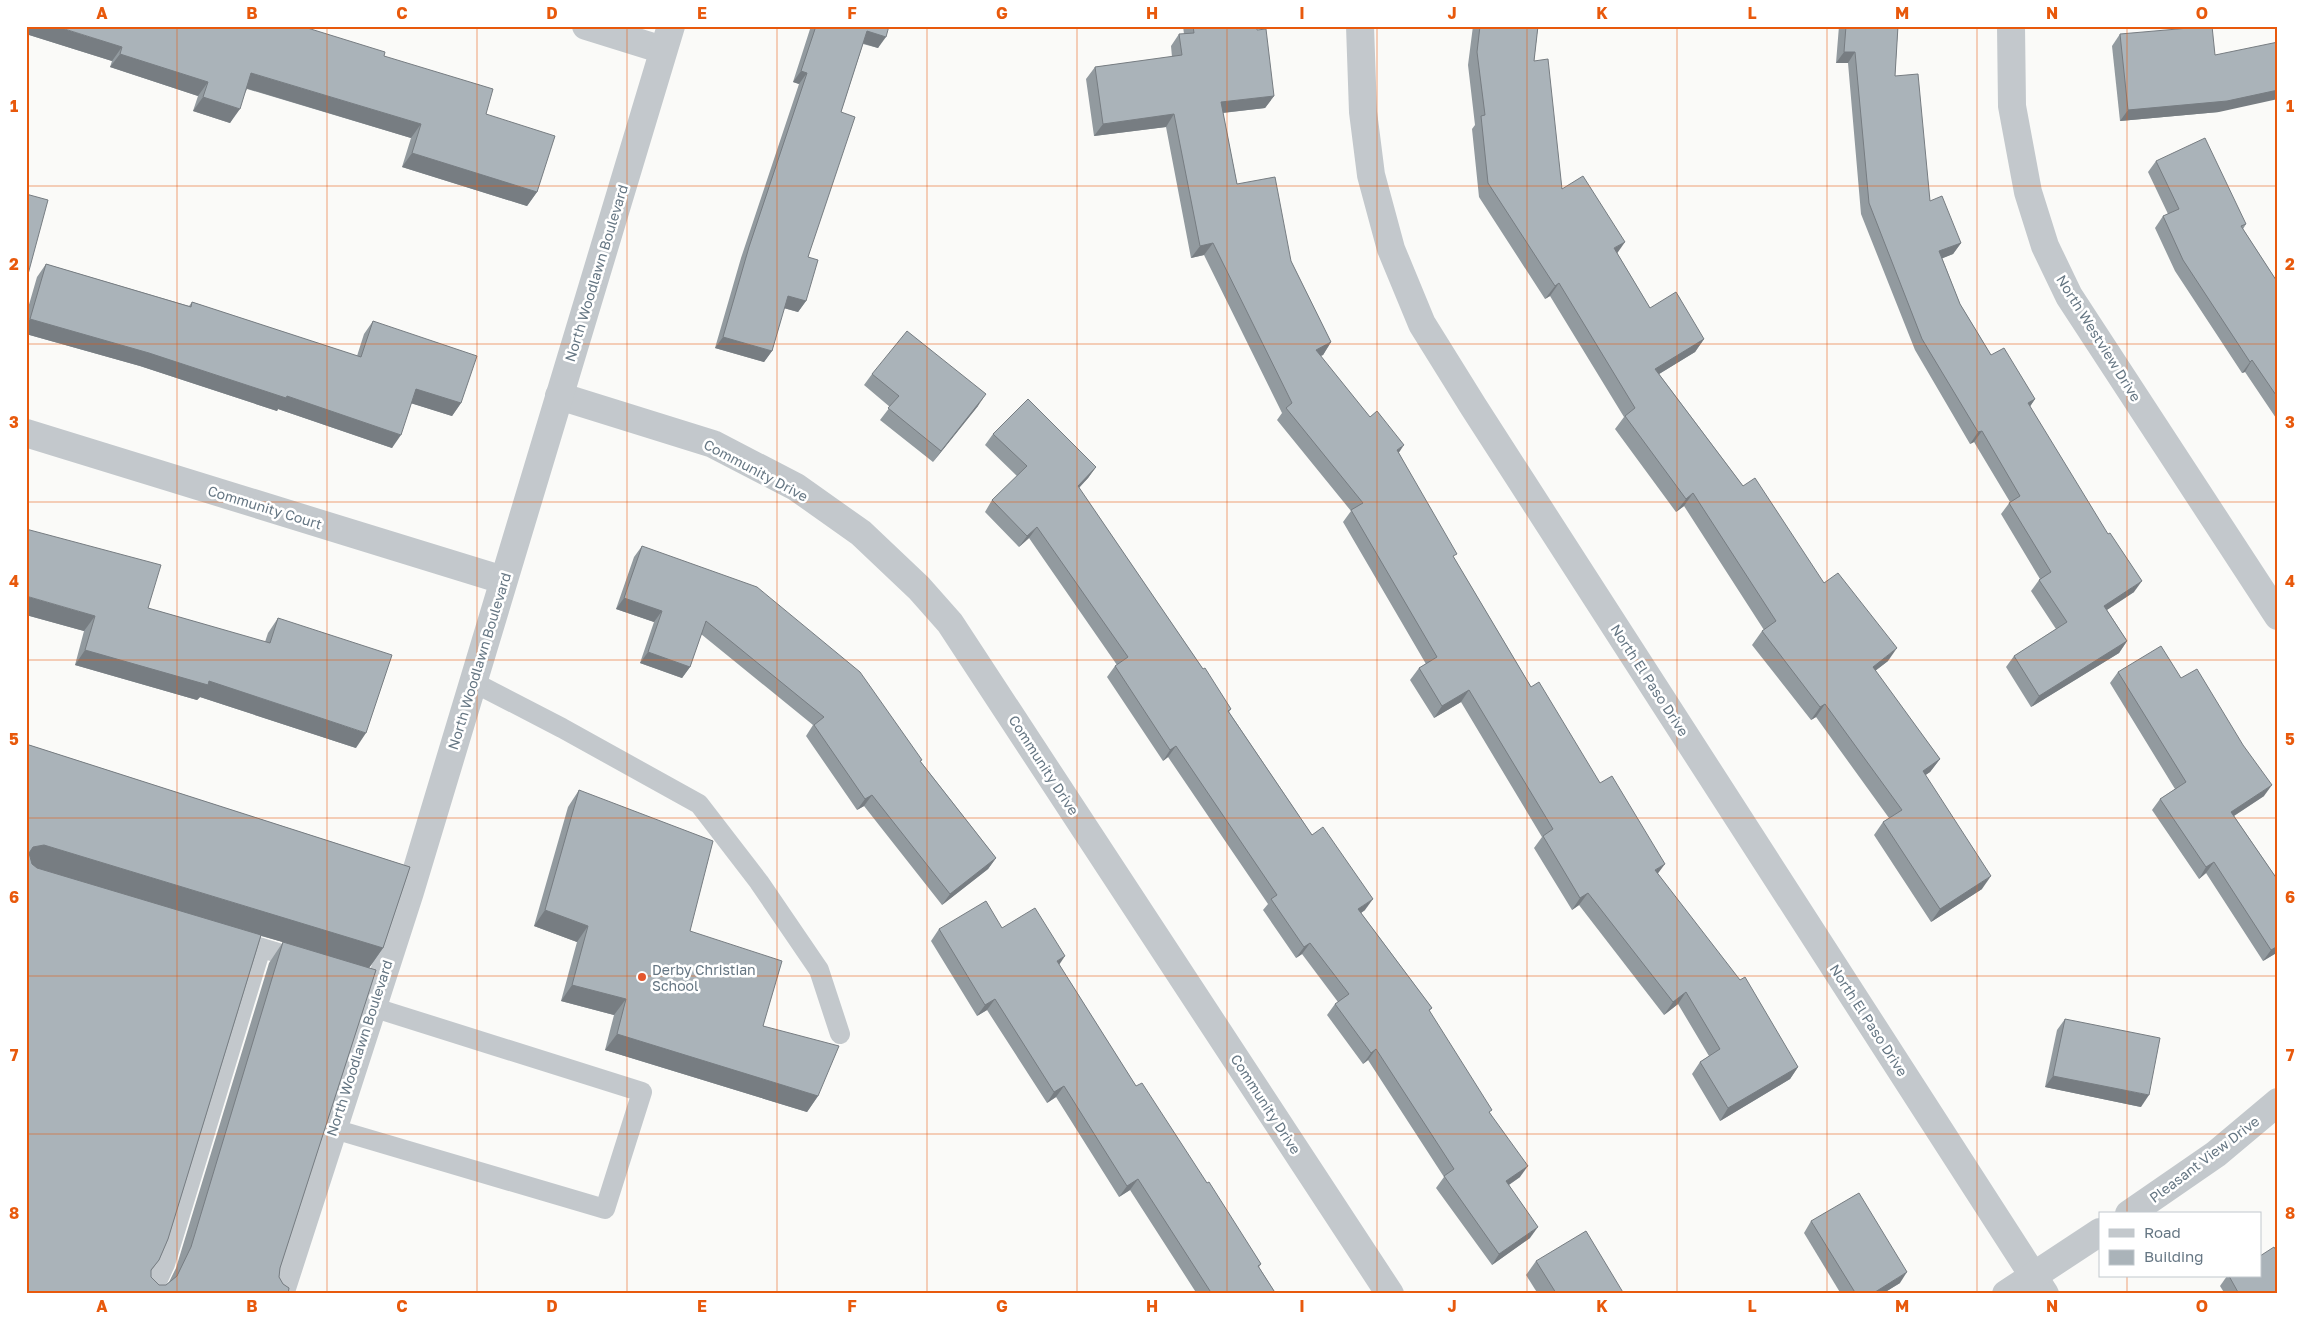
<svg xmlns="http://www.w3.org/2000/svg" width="2304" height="1320" font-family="'Golos Text',sans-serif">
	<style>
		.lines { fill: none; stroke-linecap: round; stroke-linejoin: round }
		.service { stroke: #c3c8cc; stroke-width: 20 }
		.minor { stroke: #c3c8cc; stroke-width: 28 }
		.tertiary { stroke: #c3c8cc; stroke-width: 28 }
		.wall { fill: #929a9f; fill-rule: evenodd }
		.shaded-wall { fill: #777d82 }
		.building { fill: #aab3b9; stroke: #777d82 }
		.grid { fill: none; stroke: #e8590c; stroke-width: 1; stroke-opacity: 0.55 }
		.poi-dot { fill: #e4572e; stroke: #fff; stroke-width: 2 }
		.labels { text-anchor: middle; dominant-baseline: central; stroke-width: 5; stroke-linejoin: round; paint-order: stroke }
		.street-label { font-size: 14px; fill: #657683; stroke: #fff }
		.poi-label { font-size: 14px; fill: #657683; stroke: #fff; text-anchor: start }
		.neatline { fill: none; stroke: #e8590c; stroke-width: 2 }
		.grid-label { font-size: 16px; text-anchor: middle; font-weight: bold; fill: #e8590c }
	</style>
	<rect width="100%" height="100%" fill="#fafaf8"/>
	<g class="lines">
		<g class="service">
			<polyline points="473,682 562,728 699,804 759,882 819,970 840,1034"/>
			<polyline points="231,939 302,960"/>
			<polyline points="334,1129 605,1209 642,1092 372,1007"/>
			<polyline points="148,1294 154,1288 165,1264 261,948"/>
		</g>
		<g class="minor">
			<polyline points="586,26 663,50"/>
			<polyline points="1360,26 1363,112 1371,175 1391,249 1422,324 1473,406 2045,1294"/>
			<polyline points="2011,26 2012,106 2028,192 2045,246 2069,296 2278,616"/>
			<polyline points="559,396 713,444 796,487 861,533 919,588 950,623 1390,1294"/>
			<polyline points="26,433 503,580"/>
			<polyline points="2129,1214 2216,1154 2278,1102"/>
			<polyline points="2006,1294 2100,1232"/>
		</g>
		<polyline class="tertiary" points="280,1294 410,892 671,26"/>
	</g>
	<g class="wall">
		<polygon points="811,26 889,26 878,48 863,44 841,112 808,257 806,301 798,312 784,308 772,351 764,362 715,348 741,258 799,84 793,82"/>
		<polygon points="1183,26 1257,26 1257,30 1274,96 1265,108 1223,113 1237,184 1291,261 1331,342 1323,355 1320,356 1399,453 1454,558 1531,687 1600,783 1658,874 1798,1067 1790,1079 1720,1121 1692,1074 1700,1062 1709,1056 1678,1004 1664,1015 1579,905 1572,910 1534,848 1542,837 1461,702 1434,718 1410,680 1419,668 1426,664 1343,522 1351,511 1277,420 1282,413 1204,255 1191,258 1166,127 1094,136 1086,79 1095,67 1172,57 1171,46 1179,34 1184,34"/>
		<polygon points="1473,26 1538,26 1534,61 1562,189 1617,253 1650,308 1704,339 1695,352 1659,374 1743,486 1888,661 1875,671 1940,759 1930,772 1925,775 1982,889 1931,922 1874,835 1883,822 1889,818 1816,717 1811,720 1752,645 1762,631 1764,630 1684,506 1676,512 1615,429 1624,417 1550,296 1545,299 1479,197 1472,129 1475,125 1468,65"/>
		<polygon points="1839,26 1898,26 1895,76 1930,201 1961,243 1953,254 1942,258 1960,304 1991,355 2035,399 2030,406 2134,592 2107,610 2127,641 2119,653 2031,707 2006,667 2014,656 2056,629 2031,591 2039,580 2040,579 2001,514 2010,502 1974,442 1970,444 1915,350 1861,214 1848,63 1836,63"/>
		<polygon points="26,34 384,56 486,114 537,192 527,206 402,167 411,138 247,89 230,123 193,111 198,96 110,67 112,61"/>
		<polygon points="2120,34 2219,112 2120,121 2112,46"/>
		<polygon points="2156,161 2246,224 2243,229 2278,283 2278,421 2245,372 2242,373 2175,271 2155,228 2163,216 2168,214 2148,172"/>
		<polygon points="46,264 189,306 192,302 357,356 364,334 373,321 461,403 452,416 411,403 392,448 278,409 277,411 140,366 26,334 26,315 37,277"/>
		<polygon points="872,374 978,406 933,462 880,420 890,407 864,385"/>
		<polygon points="993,434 1096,467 1088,478 1079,488 1203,669 1231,709 1229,712 1312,835 1365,910 1361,913 1432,1008 1429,1011 1490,1113 1520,1177 1509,1185 1530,1238 1492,1265 1436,1188 1444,1177 1368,1060 1363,1064 1327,1015 1335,1004 1338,1002 1302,954 1296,958 1263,910 1268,904 1168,757 1163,761 1107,677 1115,666 1117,665 1029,538 1019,547 985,512 992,500 1017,476 985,445"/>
		<polygon points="642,546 921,762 996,858 988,869 942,905 864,806 857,810 806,736 813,725 701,634 690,667 682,678 640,663 654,622 616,609 634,557"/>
		<polygon points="148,608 265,642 268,633 278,618 356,748 200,697 197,700 75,665 84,631 26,615"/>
		<polygon points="2118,672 2181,678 2264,796 2234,816 2277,879 2278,878 2278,952 2263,961 2206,873 2199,879 2152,810 2160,799 2175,789 2110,683"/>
		<path d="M26,744l384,123 -27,81 -14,20 7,2 -96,298 -1,9 4,7 6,4 -1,6h-262zM261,936l22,6 -14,21 -93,305 -7,14 -3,3h-7l-8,-8v-6l8,-11 9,-21z"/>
		<polygon points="579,790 690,931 818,1096 807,1112 605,1050 614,1015 561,1001 577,942 534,926 568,807"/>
		<polygon points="1002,928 1059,965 1136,1086 1207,1183 1261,1264 1259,1267 1276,1294 1197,1294 1130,1190 1119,1197 1056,1097 1047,1103 987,1010 977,1016 931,941 939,929"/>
		<polygon points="2065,1019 2141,1107 2045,1087 2057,1030"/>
		<polygon points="1811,1221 1900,1283 1882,1294 1841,1294 1804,1233"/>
		<polygon points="1536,1261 1624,1294 1538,1294 1526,1275"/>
		<polygon points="2227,1276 2260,1276 2278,1294 2225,1294 2220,1286"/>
	</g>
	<g class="shaded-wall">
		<polygon points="26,26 55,26 122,47 112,61 26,34"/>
		<polygon points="867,31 886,37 878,48 859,42"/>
		<polygon points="1844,52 1855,52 1848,63 1836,63"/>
		<polygon points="120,54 208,82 198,96 110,67"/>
		<polygon points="801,71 807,73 799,84 793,82"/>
		<polygon points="251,73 421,124 411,138 242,87"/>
		<polygon points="2278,90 2278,99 2219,112 2120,121 2128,110"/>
		<polygon points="1274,96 1265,108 1212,114 1221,102"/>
		<polygon points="203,97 240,109 230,123 193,111"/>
		<polygon points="1174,114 1166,127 1094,136 1103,124"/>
		<polygon points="412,153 537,192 527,206 402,167"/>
		<polygon points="1625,242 1616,255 1614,248"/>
		<polygon points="1213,243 1204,255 1191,258 1200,246"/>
		<polygon points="1961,243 1953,254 1931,263 1939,251"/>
		<polygon points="1559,283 1550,296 1545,299 1555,286"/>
		<polygon points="788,296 806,301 798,312 780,307"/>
		<polygon points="30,319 149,353 287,396 401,435 392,448 278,409 277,411 140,366 26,334 26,325"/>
		<polygon points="723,337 772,351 764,362 715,348"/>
		<polygon points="1704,339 1695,352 1646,382 1655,369"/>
		<polygon points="1331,342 1323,355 1307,362 1316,350"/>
		<polygon points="2252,360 2245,372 2242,373 2250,362"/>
		<polygon points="416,389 461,403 452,416 407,402"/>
		<polygon points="986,394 978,406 933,462 941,451"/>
		<polygon points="2035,399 2027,411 2028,403"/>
		<polygon points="1982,431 1974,442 1970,444 1978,432"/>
		<polygon points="1404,445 1396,457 1397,450"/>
		<polygon points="1096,467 1088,478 1070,497 1078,486"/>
		<polygon points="1693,493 1684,506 1676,512 1686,499"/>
		<polygon points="1037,527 1029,538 1019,547 1027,536"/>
		<polygon points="2142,581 2134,592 2096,617 2104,606"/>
		<polygon points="26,596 95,616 84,631 26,615"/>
		<polygon points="624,598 662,611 654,622 616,609"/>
		<polygon points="2127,641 2119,653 2031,707 2039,696"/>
		<polygon points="1897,648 1888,661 1863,680 1873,667"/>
		<polygon points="85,650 209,681 366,733 356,748 200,697 197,700 75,665"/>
		<polygon points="648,652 690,667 682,678 640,663"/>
		<polygon points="1469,690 1461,702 1434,718 1442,706"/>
		<polygon points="1825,704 1816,717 1811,720 1820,707"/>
		<polygon points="1176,746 1168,757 1163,761 1170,750"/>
		<polygon points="1940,759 1930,772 1913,784 1923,771"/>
		<polygon points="2272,785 2264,796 2223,823 2231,812"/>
		<polygon points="872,795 864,806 857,810 865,799"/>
		<polygon points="44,845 383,948 369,968 29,866 26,857 33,847"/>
		<polygon points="996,858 988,869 942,905 950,894"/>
		<polygon points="2214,862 2206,873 2199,879 2206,867"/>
		<polygon points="1665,864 1656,876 1655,870"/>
		<polygon points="1991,876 1982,889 1931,922 1940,909"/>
		<polygon points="1588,893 1579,905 1572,910 1580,898"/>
		<polygon points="1373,899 1365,910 1350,921 1358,909"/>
		<polygon points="545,910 588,926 577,942 534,926"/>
		<polygon points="1310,943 1302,954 1296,958 1304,947"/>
		<polygon points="2278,946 2278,952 2263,961 2271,950"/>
		<polygon points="1065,956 1057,968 1057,961"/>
		<polygon points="572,985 626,999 614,1015 561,1001"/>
		<polygon points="1686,992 1678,1004 1664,1015 1673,1002"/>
		<polygon points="995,999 987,1010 977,1016 985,1005"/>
		<polygon points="617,1034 818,1096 807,1112 605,1050"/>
		<polygon points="1376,1049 1368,1060 1363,1064 1371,1053"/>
		<polygon points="1798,1067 1790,1079 1720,1121 1728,1108"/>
		<polygon points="2053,1076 2149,1095 2141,1107 2045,1087"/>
		<polygon points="1064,1086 1056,1097 1047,1103 1054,1092"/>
		<polygon points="1528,1166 1520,1177 1498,1192 1506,1181"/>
		<polygon points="1138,1179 1130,1190 1119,1197 1127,1186"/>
		<polygon points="1538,1227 1530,1238 1492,1265 1499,1254"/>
		<polygon points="1907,1272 1900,1283 1882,1294 1872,1294"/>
	</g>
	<g class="building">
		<polygon points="55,26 301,26 385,52 384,56 493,89 486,114 555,136 537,192 412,153 421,124 251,73 240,109 203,97 208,82 120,54 122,47"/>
		<polygon points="816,26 889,26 886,37 867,31 841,112 855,117 808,257 818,260 806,301 788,296 772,351 723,337 749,247 807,73 801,71"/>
		<polygon points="1193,26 1257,26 1257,30 1266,29 1274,96 1221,102 1237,184 1275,177 1291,261 1331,342 1316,350 1370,417 1377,411 1404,445 1397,450 1457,554 1453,556 1531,687 1539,682 1600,783 1612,776 1665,864 1655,870 1740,980 1745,977 1798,1067 1728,1108 1700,1062 1720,1049 1686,992 1673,1002 1588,893 1580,898 1543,836 1553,829 1469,690 1442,706 1419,668 1437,657 1351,510 1363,503 1286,408 1292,403 1213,243 1200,246 1174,114 1103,124 1095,67 1182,55 1179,34 1194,33"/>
		<polygon points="1480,26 1538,26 1534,61 1548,59 1562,189 1583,176 1625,242 1614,248 1650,308 1676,292 1704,339 1655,369 1743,486 1755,478 1824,583 1838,573 1897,648 1873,667 1940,759 1923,771 1991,876 1940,909 1883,822 1902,810 1825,704 1820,707 1762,631 1776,621 1693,493 1686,499 1625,416 1635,408 1559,283 1555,286 1488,183 1481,116 1485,115 1477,52"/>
		<polygon points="1846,26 1898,26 1895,76 1918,74 1930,201 1942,196 1961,243 1939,251 1960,304 1991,355 2004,348 2035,399 2028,403 2108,534 2110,533 2142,581 2104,606 2127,641 2039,696 2014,656 2067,622 2039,580 2051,572 2009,503 2020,496 1982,431 1978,432 1922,339 1869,203 1855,52 1844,52"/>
		<polygon points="2212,26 2215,55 2278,42 2278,90 2227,101 2128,110 2120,34"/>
		<polygon points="2205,138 2246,224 2241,226 2278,283 2278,398 2252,360 2250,362 2183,260 2163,216 2179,209 2156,161"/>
		<polygon points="26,194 48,200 27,278 26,278"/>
		<polygon points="46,264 191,307 192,302 361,357 373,321 477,356 461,403 416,389 401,435 287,396 286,398 149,353 30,319"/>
		<polygon points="907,331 986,394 941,451 888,408 899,396 872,374"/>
		<polygon points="1028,399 1096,467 1078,486 1203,669 1205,668 1231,709 1228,711 1312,835 1323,827 1373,899 1358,909 1432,1008 1429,1010 1492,1110 1489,1112 1528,1166 1506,1181 1538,1227 1499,1254 1444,1176 1454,1169 1376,1049 1371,1053 1335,1004 1349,994 1310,943 1304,947 1271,899 1277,895 1176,746 1170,750 1115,666 1128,657 1037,527 1027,536 992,500 1027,466 993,434"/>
		<polygon points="26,529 161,565 148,608 270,643 278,618 392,655 366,733 209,681 208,685 85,650 95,616 26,596"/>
		<polygon points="642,546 757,587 860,672 922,760 920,761 996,858 950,894 872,795 865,799 814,725 824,717 706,621 690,667 648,652 662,611 624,598"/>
		<polygon points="2161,646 2181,678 2197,669 2243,745 2272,785 2231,812 2277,879 2278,878 2278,946 2271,950 2214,862 2206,867 2160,799 2186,782 2118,672"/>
		<polygon points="26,744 410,867 383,948 44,845 33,847 29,853 32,864 37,868 261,935 168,1239 159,1260 151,1270 151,1277 159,1285 166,1285 177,1276 191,1247 283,942 376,970 280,1268 279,1277 283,1284 289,1288 288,1294 26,1294"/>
		<polygon points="579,790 713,841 690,931 782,961 763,1026 839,1046 818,1096 617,1034 626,999 572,985 588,926 545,910"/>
		<polygon points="986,901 1002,928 1035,908 1065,956 1057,961 1136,1086 1142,1083 1207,1183 1209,1182 1261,1264 1258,1266 1276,1294 1212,1294 1138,1179 1127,1186 1064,1086 1054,1092 995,999 985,1005 939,929"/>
		<polygon points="2065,1019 2160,1038 2149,1095 2053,1076"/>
		<polygon points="1859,1193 1907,1272 1872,1294 1856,1294 1811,1221"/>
		<polygon points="1586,1231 1624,1294 1554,1294 1556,1293 1536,1261"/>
		<polygon points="2274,1247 2278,1254 2278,1294 2239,1294 2229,1276 2260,1276 2260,1256"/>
	</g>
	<path class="grid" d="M177,26v1268M327,26v1268M477,26v1268M627,26v1268M777,26v1268M927,26v1268M1077,26v1268M1227,26v1268M1377,26v1268M1527,26v1268M1677,26v1268M1827,26v1268M1977,26v1268M2127,26v1188M26,186h2252M26,344h2252M26,502h2252M26,660h2252M26,818h2252M26,976h2252M26,1134h2252M2127,1276v18"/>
	<circle class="poi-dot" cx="642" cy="977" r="5"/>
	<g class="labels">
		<g class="street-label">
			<text transform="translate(596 273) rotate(-73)">North Woodlawn Boulevard</text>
			<text transform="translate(2099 338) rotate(58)">North Westview Drive</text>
			<text transform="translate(756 470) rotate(28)">Community Drive</text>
			<text transform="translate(265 507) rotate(17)">Community Court</text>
			<text transform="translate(479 661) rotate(-73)">North Woodlawn Boulevard</text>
			<text transform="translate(1650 680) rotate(57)">North El Paso Drive</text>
			<text transform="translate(1044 765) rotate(57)">Community Drive</text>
			<text transform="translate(1869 1020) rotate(57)">North El Paso Drive</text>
			<text transform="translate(359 1048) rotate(-72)">North Woodlawn Boulevard</text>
			<text transform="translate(1266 1104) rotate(57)">Community Drive</text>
			<text transform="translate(2204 1159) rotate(-37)">Pleasant View Drive</text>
		</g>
		<g class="poi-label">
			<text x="652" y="969">Derby Christian<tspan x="652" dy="16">School</tspan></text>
		</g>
	</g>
	<rect width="2304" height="1320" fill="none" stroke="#ffffff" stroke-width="55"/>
	<rect x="2099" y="1212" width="162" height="65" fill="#ffffff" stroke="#c1c8cd"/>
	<rect x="2109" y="1229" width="25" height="8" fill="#c3c8cc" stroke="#c1c8cd"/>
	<text x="2144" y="1238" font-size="15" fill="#657683">Road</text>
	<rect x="2109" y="1250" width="25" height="15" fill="#aab3b9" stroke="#c1c8cd"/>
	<text x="2144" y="1262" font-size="15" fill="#657683">Building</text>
	<rect x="28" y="28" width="2248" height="1264" class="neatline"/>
	<g class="grid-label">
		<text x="102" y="19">A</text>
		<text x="252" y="19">B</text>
		<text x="402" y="19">C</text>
		<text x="552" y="19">D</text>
		<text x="702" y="19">E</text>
		<text x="852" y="19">F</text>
		<text x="1002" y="19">G</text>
		<text x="1152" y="19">H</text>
		<text x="1302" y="19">I</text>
		<text x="1452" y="19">J</text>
		<text x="1602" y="19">K</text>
		<text x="1752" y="19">L</text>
		<text x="1902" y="19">M</text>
		<text x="2052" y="19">N</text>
		<text x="2202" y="19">O</text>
		<text x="14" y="112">1</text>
		<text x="2290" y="112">1</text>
		<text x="14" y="270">2</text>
		<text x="2290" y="270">2</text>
		<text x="14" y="428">3</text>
		<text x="2290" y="428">3</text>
		<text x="14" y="587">4</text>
		<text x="2290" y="587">4</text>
		<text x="14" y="745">5</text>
		<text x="2290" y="745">5</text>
		<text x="14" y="903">6</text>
		<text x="2290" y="903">6</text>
		<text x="14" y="1061">7</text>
		<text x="2290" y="1061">7</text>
		<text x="14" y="1219">8</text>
		<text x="2290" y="1219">8</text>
		<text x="102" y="1312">A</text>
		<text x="252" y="1312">B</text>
		<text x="402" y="1312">C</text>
		<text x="552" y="1312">D</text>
		<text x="702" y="1312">E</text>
		<text x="852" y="1312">F</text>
		<text x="1002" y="1312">G</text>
		<text x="1152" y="1312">H</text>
		<text x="1302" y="1312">I</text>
		<text x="1452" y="1312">J</text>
		<text x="1602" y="1312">K</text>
		<text x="1752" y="1312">L</text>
		<text x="1902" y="1312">M</text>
		<text x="2052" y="1312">N</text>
		<text x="2202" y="1312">O</text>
	</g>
</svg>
